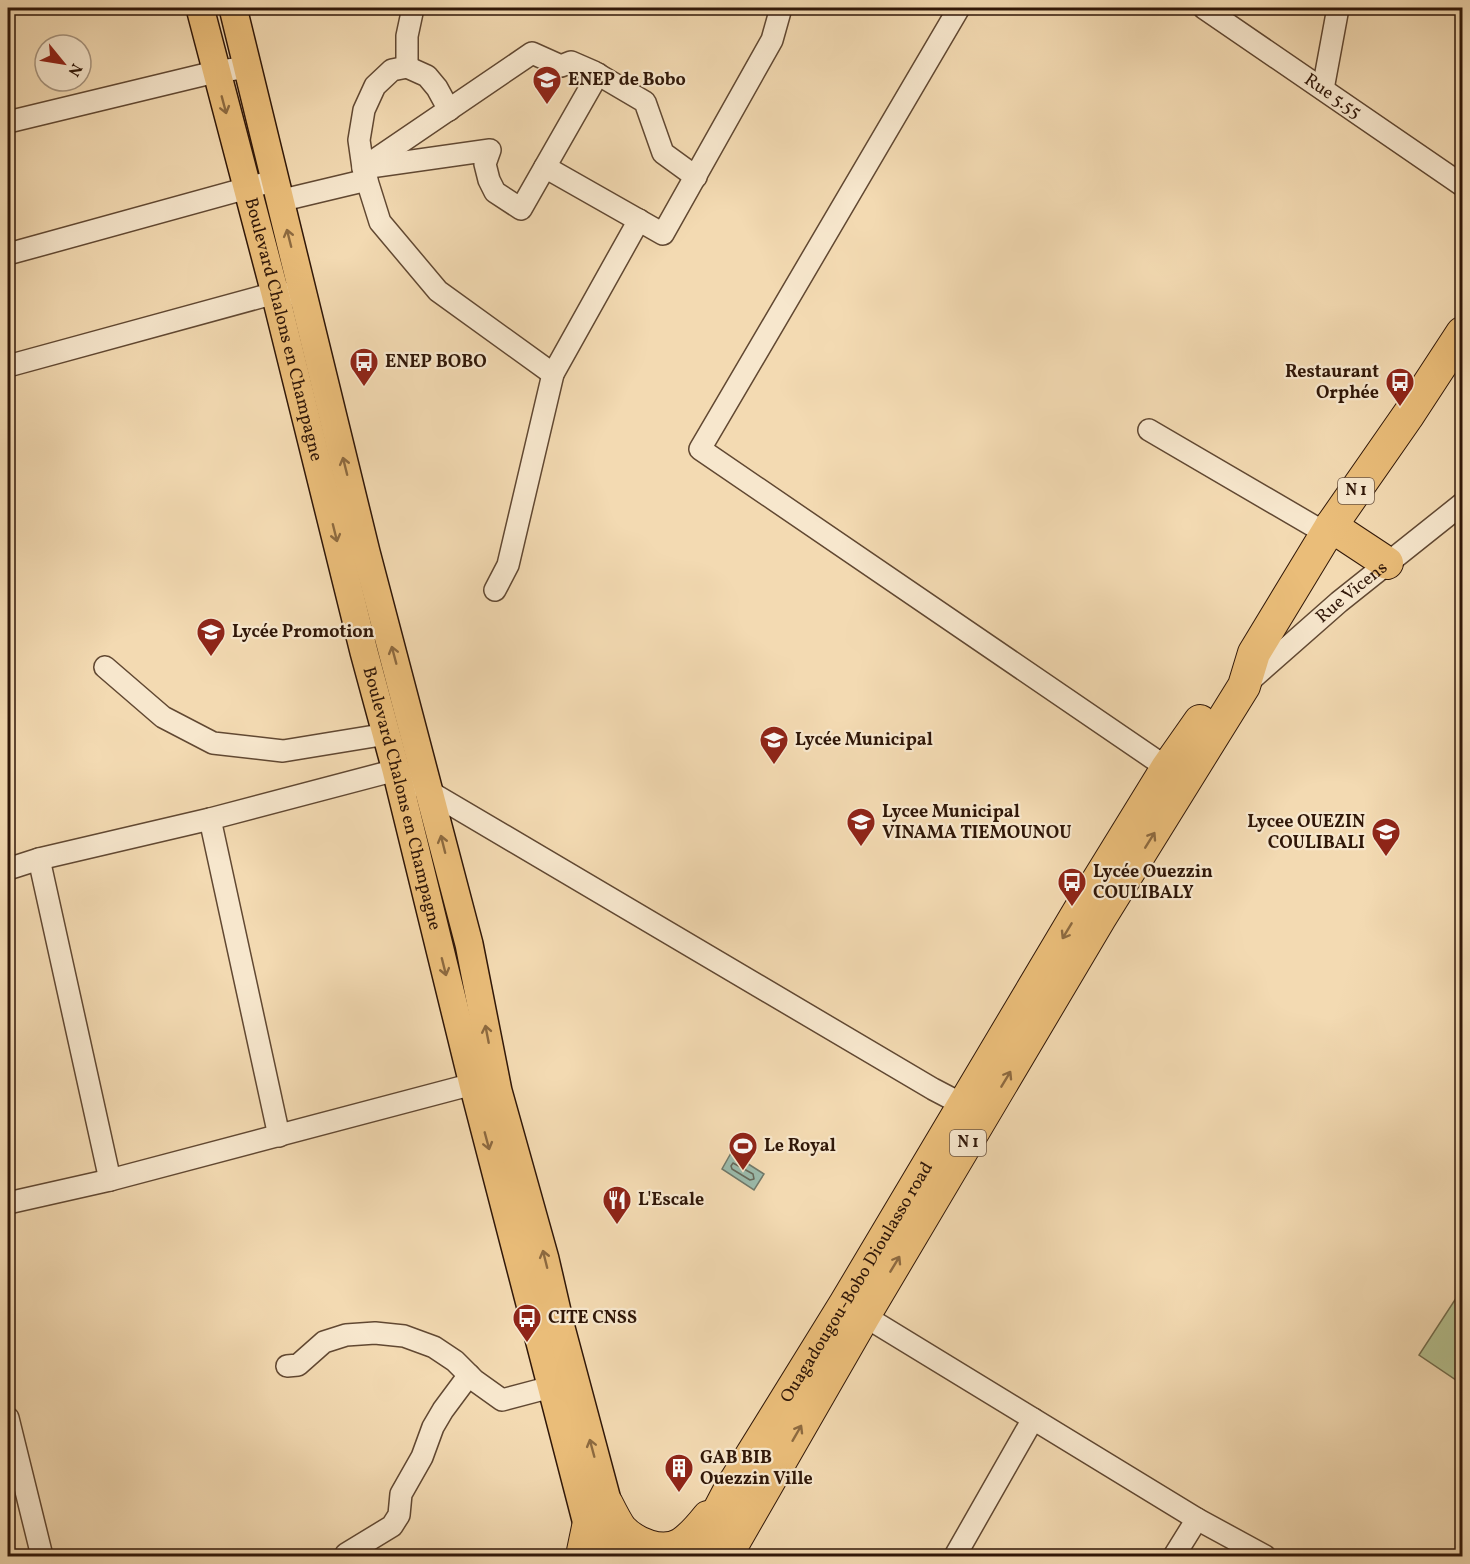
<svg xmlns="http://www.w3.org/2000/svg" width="1470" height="1564" font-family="Vollkorn,serif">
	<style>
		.green { fill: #b5c190; stroke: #726c4c; stroke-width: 1.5 }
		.water { fill: #9bbbac; stroke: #70796a; stroke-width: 1.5 }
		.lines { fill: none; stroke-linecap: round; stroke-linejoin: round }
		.shore { stroke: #66695a; stroke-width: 1.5 }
		.minor-casing { stroke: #614832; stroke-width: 24 }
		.major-casing { stroke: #301708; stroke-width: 30 }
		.highway-casing { stroke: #301708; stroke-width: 34 }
		.minor { stroke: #f7e7cd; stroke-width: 21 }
		.major { stroke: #eabd79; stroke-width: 27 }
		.highway { stroke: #eabd79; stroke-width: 32 }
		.oneway { stroke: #8d6a40 }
		.labels { text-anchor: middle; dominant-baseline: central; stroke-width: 4.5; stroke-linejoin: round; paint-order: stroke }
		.shield { fill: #f7e7cd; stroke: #6c5543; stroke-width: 1.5 }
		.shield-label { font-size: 16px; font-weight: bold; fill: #301708 }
		.poi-label { font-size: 18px; font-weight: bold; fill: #301708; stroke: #f7e7cd; text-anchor: start }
		.street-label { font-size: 18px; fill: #301708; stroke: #f7e7cd }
	</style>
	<rect width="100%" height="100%" fill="#f3dab2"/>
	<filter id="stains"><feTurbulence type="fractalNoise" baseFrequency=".00333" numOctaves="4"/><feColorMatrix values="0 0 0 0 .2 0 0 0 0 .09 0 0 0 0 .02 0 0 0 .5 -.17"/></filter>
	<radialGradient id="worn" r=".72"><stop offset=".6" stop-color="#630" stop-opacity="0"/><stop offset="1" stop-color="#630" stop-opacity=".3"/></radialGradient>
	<polygon class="green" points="1462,1289 1462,1384 1419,1355"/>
	<polygon class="water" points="731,1153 764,1174 754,1190 722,1169"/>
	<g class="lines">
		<polygon class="shore" points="733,1163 753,1174 754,1179 750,1180 732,1169 731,1166"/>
		<g class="minor-casing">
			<g id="minor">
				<polyline points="959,8 700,449 1176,774"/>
				<path id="s1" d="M1204,8l258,177"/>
				<polyline points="407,67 407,36 413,8"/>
				<polyline points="1323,89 1338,8"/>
				<polyline points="449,110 437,88 427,76 407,67 392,70 375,86 364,110 359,140 363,168 380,222 438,291 553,374"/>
				<polyline points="8,122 215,72 248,67"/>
				<polyline points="370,167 490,150 485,164 489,180 495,192 521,209 598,74"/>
				<polyline points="545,167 663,234 772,40 781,8"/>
				<polyline points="363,168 532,53 561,66 571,62 594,72 645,102 663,153 696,177"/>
				<polyline points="279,201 367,180"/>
				<polyline points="8,254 262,184"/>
				<polyline points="8,366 275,293 290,294"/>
				<polyline points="1149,430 1327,534"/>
				<polyline points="495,590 508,565 553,374 639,220"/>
				<polyline points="105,667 163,717 213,743 283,751 387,734"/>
				<path id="s2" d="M1246,684l93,-82 123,-98"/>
				<polyline points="210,819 279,1136"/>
				<polyline points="39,859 110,1180"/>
				<polyline points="8,869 39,859 210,819 396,770 430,792 933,1089 975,1111"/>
				<polyline points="8,1203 110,1180 473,1084 486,1088"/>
				<polyline points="853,1309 1197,1519 1265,1556"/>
				<polyline points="287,1366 298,1365 324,1342 346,1335 375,1333 404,1336 434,1347 455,1361 474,1380 502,1400 551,1387"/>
				<polyline points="8,1418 42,1556"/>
				<polyline points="346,1554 392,1526 399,1515 401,1494 422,1457 433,1427 443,1410 469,1375"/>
				<polyline points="955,1556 1033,1419"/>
				<polyline points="1174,1556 1197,1519"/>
			</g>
		</g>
		<g class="major-casing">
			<g id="major">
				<path id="s3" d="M200,8l75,285 89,359 32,118 77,314 120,463"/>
				<polyline points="233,8 366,552 469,944 498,1091 545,1259 560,1324 622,1556"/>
			</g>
		</g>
		<g class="highway-casing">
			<g id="highway">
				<polyline points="1331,526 1387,563"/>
				<path d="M607,1504c4,8 9,18 14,25 14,15 41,26 60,15 11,-7 19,-17 27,-27"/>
				<polyline points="582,1556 588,1527"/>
				<path id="s4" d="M695,1556l33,-63 117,-189 234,-393 88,-143 33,-47"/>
				<polyline points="726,1556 864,1316 1100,918 1244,686 1254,653 1331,526 1409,414 1462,333"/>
			</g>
		</g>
		<use href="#minor" class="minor"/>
		<use href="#major" class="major"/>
		<use href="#highway" class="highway"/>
	</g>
	<defs><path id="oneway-shaft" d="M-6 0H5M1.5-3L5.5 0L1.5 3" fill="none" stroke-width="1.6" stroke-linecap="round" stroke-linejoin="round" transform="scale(1.5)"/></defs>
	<g class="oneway">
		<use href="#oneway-shaft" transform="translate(224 105) rotate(75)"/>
		<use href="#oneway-shaft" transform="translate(289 238) rotate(-104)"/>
		<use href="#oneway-shaft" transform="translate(345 466) rotate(-104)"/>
		<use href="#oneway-shaft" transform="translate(335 533) rotate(76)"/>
		<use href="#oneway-shaft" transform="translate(394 655) rotate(-105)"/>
		<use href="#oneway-shaft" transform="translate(1150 840) rotate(-58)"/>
		<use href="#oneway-shaft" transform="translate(443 844) rotate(-104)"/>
		<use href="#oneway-shaft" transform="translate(1067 931) rotate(121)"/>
		<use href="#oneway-shaft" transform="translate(444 967) rotate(76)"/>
		<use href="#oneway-shaft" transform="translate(487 1034) rotate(-101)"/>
		<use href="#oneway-shaft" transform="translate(1006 1079) rotate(-59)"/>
		<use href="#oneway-shaft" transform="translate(487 1141) rotate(75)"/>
		<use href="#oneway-shaft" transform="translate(545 1259) rotate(-104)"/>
		<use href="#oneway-shaft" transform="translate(895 1264) rotate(-59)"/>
		<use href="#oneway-shaft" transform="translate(797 1433) rotate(-60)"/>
		<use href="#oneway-shaft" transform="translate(592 1448) rotate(-105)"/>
	</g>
	<defs>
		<g id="university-pin" transform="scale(1.5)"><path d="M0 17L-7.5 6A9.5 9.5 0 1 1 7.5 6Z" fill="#8f2418" stroke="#f7e7cd"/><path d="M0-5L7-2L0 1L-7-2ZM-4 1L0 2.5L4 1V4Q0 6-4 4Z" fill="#fff"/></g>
		<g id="bus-pin" transform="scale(1.5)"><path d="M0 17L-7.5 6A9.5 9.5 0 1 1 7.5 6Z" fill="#8f2418" stroke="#f7e7cd"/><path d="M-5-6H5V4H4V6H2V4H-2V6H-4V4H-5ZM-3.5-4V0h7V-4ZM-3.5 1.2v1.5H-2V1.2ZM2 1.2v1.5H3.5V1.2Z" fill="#fff"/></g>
		<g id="school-pin" transform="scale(1.5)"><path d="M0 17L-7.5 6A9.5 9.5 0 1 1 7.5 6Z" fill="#8f2418" stroke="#f7e7cd"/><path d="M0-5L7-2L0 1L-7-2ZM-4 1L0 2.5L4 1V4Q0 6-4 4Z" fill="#fff"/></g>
		<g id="stadium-pin" transform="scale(1.5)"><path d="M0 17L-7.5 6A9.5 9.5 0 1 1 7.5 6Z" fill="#8f2418" stroke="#f7e7cd"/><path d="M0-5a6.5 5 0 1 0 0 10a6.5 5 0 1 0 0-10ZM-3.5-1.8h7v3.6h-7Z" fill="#fff"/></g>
		<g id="restaurant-pin" transform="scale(1.5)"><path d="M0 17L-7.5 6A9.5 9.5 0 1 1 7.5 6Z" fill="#8f2418" stroke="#f7e7cd"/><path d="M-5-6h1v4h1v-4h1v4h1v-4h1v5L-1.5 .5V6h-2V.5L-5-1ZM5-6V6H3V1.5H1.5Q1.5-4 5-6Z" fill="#fff"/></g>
		<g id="building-pin" transform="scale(1.5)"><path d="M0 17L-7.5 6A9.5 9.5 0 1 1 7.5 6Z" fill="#8f2418" stroke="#f7e7cd"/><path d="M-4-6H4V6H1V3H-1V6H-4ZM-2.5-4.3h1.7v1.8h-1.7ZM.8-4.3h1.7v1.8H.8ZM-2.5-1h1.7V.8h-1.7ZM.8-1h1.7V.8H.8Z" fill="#fff"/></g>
	</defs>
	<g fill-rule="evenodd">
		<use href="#university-pin" x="547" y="80"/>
		<use href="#bus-pin" x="364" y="362"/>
		<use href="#bus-pin" x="1400" y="382"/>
		<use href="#university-pin" x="211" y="632"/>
		<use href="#school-pin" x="774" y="740"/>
		<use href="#school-pin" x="861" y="822"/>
		<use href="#school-pin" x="1386" y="832"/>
		<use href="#bus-pin" x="1072" y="882"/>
		<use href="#stadium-pin" x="743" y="1146"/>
		<use href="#restaurant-pin" x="617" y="1200"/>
		<use href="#bus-pin" x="527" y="1318"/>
		<use href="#building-pin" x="679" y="1468"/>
	</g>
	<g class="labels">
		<g class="shield">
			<rect x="1338" y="478" width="36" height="26" rx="4.5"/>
			<rect x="950" y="1130" width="36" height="26" rx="4.5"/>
		</g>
		<g class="shield-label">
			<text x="1356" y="491">N 1</text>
			<text x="968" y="1143">N 1</text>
		</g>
		<g class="poi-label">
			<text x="568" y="80">ENEP de Bobo</text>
			<text x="385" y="362">ENEP BOBO</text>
			<text x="1379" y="372" text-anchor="end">Restaurant<tspan x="1379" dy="21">Orphée</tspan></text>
			<text x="232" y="632">Lycée Promotion</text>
			<text x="795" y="740">Lycée Municipal</text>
			<text x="882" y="812">Lycee Municipal<tspan x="882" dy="21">VINAMA TIEMOUNOU</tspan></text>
			<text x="1365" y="822" text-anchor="end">Lycee OUEZIN<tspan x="1365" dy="21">COULIBALI</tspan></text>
			<text x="1093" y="872">Lycée Ouezzin<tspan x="1093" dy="21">COULIBALY</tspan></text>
			<text x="764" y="1146">Le Royal</text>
			<text x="638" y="1200">L'Escale</text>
			<text x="548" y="1318">CITE CNSS</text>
			<text x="700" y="1458">GAB BIB<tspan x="700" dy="21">Ouezzin Ville</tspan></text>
		</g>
		<g class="street-label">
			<text stroke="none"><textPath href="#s1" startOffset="156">Rue 5.55</textPath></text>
			<text stroke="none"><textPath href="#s3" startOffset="332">Boulevard Chalons en Champagne</textPath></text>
			<text stroke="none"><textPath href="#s2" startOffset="140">Rue Vicens</textPath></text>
			<text stroke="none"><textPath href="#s3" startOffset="816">Boulevard Chalons en Champagne</textPath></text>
			<text stroke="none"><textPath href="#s4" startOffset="318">Ouagadougou-Bobo Dioulasso road</textPath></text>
		</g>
	</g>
	<rect width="1470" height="1564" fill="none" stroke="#f3dab2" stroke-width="30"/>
	<rect x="9" y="9" width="1452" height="1546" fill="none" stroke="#301708" stroke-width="3"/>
	<rect x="15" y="15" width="1440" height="1534" fill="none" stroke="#301708" stroke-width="1.5"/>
	<g transform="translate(63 63) rotate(120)"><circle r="28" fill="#f7e7cd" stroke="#a7947e" stroke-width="1.5"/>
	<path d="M0-4.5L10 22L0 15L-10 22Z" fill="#8f2418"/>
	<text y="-9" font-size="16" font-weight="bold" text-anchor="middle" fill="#301708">N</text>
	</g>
	<rect width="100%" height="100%" filter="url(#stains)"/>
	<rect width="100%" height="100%" fill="url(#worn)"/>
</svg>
